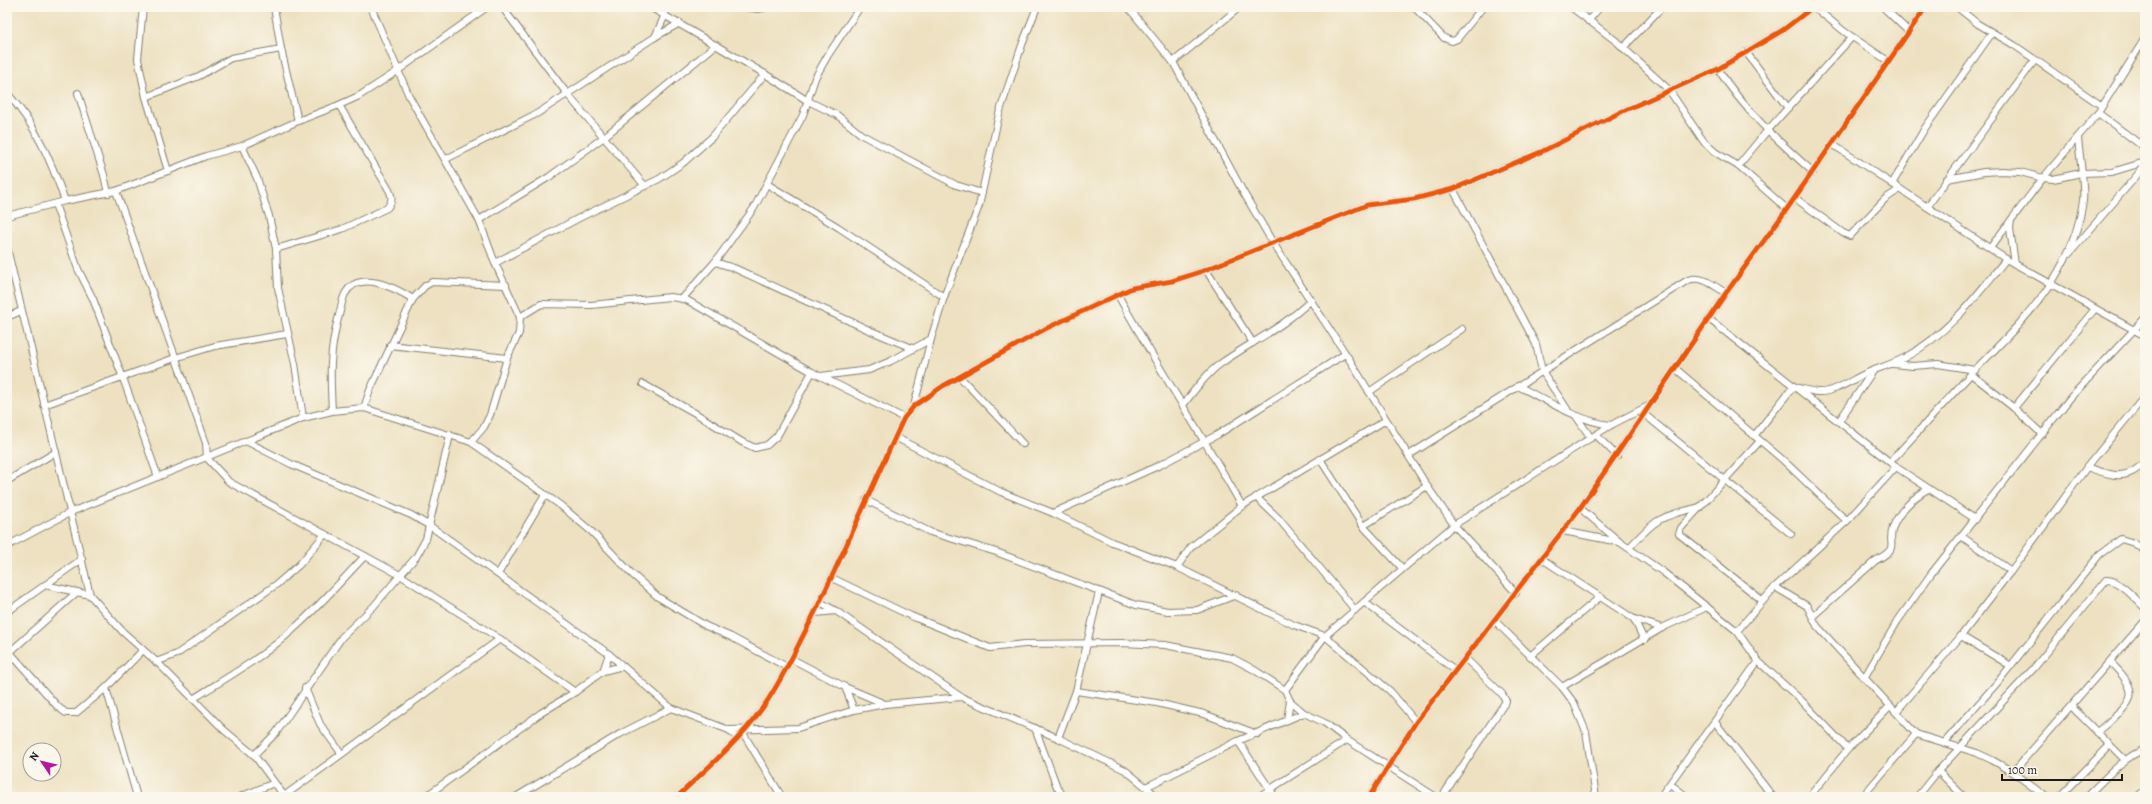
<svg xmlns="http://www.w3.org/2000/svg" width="2152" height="804" font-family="Alegreya,serif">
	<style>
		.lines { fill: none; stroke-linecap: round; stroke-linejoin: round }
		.minor-casing { stroke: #847e6e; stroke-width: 8 }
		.minor { stroke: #fff; stroke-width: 6 }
		.cycleway-casing { stroke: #fbf7ec; stroke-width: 8 }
		.cycleway { stroke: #e8590c; stroke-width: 5 }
	</style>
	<rect width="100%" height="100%" fill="#fbf7ec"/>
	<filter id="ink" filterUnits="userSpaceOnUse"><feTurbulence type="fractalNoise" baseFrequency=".025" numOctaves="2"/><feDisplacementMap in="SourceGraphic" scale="8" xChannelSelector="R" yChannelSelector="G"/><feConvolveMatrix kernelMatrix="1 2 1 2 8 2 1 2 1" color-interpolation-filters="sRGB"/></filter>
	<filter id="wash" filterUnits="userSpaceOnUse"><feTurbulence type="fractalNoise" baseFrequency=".012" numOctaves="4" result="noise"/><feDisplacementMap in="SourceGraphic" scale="16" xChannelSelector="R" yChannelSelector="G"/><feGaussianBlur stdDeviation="0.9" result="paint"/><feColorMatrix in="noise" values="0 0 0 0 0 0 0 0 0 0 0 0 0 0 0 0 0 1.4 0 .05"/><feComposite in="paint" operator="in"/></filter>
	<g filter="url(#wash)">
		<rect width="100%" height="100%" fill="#ede1c1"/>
	</g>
	<g filter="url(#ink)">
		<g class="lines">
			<g class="minor-casing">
				<g id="minor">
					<polyline points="143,7 138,59 146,97 168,171"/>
					<polyline points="274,7 281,49 298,121"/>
					<polyline points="371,7 409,96 479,220 495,263 520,317 519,333 507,358 490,415 484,427 471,442"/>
					<polyline points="502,7 568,95 645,186"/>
					<polyline points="650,7 765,74 808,101 837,115 862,135 956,185 982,193"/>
					<polyline points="745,7 758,9 767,7"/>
					<polyline points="1128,7 1173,62 1242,190 1273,243 1351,362 1427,486 1454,525 1516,593"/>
					<polyline points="1414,7 1444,38 1452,41 1457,39 1483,7"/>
					<polyline points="1571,7 1616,41 1669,90 1704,142 1715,152 1738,166 1787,209"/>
					<polyline points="1814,7 1845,32 1888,61"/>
					<polyline points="1883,7 1908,31"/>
					<polyline points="1957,7 1978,24 2014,45 2102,106"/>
					<polyline points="1588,21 1600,7"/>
					<polyline points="655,37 665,15"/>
					<polyline points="1623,48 1662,7"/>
					<polyline points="1746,52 1788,108"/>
					<polyline points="1173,62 1240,7"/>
					<path d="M1718,69c26,41 59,71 95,103"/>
					<path d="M7,93c29,32 44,68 58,108"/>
					<polyline points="78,93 104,175 108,193"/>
					<polyline points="146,97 199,76 231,58 281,49"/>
					<polyline points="2098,113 2145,148"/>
					<polyline points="1832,144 2006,259 2145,336"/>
					<polyline points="242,146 257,178 269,216 276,249 278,288 295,364 303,418"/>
					<polyline points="446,159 538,113 655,37 680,23"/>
					<polyline points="1738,166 1767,131 1852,37"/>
					<polyline points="1947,179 1984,172 2002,171 2020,172 2043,178 2053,179 2081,173 2112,172 2145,162"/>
					<polyline points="767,184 838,227 944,297"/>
					<polyline points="1892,184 1925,128 1992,33"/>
					<polyline points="1453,189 1536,344 1542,371 1567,409"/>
					<polyline points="116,191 206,443 207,458 229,482 400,575 500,639 575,692"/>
					<polyline points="1795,198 1843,233 1850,236 1885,199 1900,189"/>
					<polyline points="55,204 78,269 93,299 123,378 158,477"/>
					<polyline points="1927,207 2035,60"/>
					<polyline points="7,216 65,201 116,191 206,156 242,146 298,121 339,105 359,96 393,74 487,7"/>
					<polyline points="479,220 549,177 604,137 716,45"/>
					<polyline points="2011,220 2010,229 2015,264"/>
					<polyline points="7,248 90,595 123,632 159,664 224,730 254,755 285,797"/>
					<polyline points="1990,248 2043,178 2098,113 2145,38"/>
					<path d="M276,249l66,-20 45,-21c5,-6 6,-10 2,-18l-50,-85"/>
					<polyline points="2069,254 2145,166"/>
					<polyline points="715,262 734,268 869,330 912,348"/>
					<polyline points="495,263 579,218 659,179 683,163 712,137 765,74"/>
					<polyline points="1206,270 1253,343"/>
					<path d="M1118,295c39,72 84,139 124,211"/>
					<polyline points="682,299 715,262 754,208 803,115 815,78 828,55 860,7"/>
					<polyline points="7,317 21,311"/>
					<polyline points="520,317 541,304 591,305 670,297 685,299 812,372 904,418"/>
					<polyline points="1709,319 1896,467 1975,519"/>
					<polyline points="390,345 507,358"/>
					<polyline points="1893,364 1913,366 1938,364 1975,370"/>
					<polyline points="1676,369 1783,460 1847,521"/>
					<polyline points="1971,374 2014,408 2042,434"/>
					<polyline points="821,376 869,370 891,361 931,339 944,297 979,206 999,114 1022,45 1037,7"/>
					<polyline points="960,377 1023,444"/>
					<polyline points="643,384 695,413 742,442 755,448 767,445 777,436 812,372"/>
					<path d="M1518,386c28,14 62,36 93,39"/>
					<polyline points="1369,392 1462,329"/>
					<polyline points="44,405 175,358 215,346 287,334"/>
					<path d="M1183,405c11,-14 22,-30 37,-41 31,-22 64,-37 91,-64"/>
					<polyline points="914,406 931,339"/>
					<polyline points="364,408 370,390 413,299 425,286 432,282 506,285"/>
					<polyline points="2014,408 2094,310"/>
					<path d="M332,411c-2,-38 -3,-59 7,-96 2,-7 3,-15 6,-21 14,-26 52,-5 68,5"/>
					<polyline points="1644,414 1791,534"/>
					<polyline points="1576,416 1591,438"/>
					<polyline points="1839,421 1873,371"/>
					<polyline points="1596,435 1617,456"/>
					<path d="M1754,436l39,-49c7,1 16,4 24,5 18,1 34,-12 50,-19 12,-5 25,-9 37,-15 42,-22 73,-62 102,-99"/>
					<polyline points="895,437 1001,492 1053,513 1112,542 1177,567 1294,625 1325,636 1390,691 1416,722"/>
					<polyline points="246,441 291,464 411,515 430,526 609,654 671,708 729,730 737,738"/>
					<polyline points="1760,441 1681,528 1679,534 1763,601"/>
					<path d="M1409,455l279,-175c15,-5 26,6 38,13"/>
					<polyline points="1320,459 1363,526 1402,568"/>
					<path d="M1890,462c27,-29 53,-58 80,-87 51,-53 102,-97 113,-174 2,-17 -4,-46 -5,-64"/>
					<path d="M2087,467c22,8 40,16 58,-6"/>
					<polyline points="7,481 56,452"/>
					<polyline points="1256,497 1278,518 1355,610"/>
					<polyline points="866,500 930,532 996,552 1136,605 1168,611 1197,610 1236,595"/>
					<polyline points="1580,508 1621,543 1663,572 1737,631 1758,661 1802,701 1848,749"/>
					<polyline points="1053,513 1160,465 1217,435 1345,354"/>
					<polyline points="1363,526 1427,486"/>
					<polyline points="1563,531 1619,542"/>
					<polyline points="1961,536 2011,571"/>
					<polyline points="7,546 71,512 303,418 332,411 364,408 471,442 560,505 592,532 632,574 658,597 706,626 731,637 787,667"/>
					<path d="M1629,548c28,-31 31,-31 71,-41"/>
					<polyline points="1542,559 1634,619 1662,628"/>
					<polyline points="1177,567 1191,547 1242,506 1386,420"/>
					<polyline points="498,574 545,495"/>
					<polyline points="832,578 911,616 990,648 1024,644 1122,643 1165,645 1232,658 1253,669 1285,690"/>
					<polyline points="45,585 90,595"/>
					<polyline points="1775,587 1847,521 1896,467"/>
					<polyline points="820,602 836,611"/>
					<polyline points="1364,602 1454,525 1611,425 1648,406"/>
					<polyline points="7,612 82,559"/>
					<polyline points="815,613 836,611 961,697"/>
					<path d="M1813,616l62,-55c27,-15 11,-14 18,-34 6,-16 21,-30 35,-38"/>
					<polyline points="1634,619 1644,640"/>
					<polyline points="1495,621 1562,687 1574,703 1586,732 1596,797"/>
					<polyline points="1737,631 1775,587 1807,606 1817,626 1916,734 1977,753 1992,760 2013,772 2046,797"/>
					<polyline points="1961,636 2011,666"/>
					<polyline points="7,649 58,707 66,713 76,713 106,688 143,650"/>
					<polyline points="10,652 77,592"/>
					<polyline points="1530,656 1600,597"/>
					<polyline points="792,659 845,687 885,704"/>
					<polyline points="156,662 177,654 277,584 299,565 325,534"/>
					<polyline points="603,671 623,666"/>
					<polyline points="1864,678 1897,622 1931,574 2071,397 2145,318"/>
					<polyline points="845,687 854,710"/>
					<polyline points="1562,687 1662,628 1707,607"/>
					<polyline points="106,688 137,797"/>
					<polyline points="305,688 320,724 341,753"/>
					<polyline points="1076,691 1157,703 1204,714 1257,734"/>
					<path d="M193,699c33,-21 67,-40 96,-66 28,-24 51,-51 76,-77"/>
					<polyline points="2071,706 2125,760"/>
					<polyline points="1896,712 1961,636 2011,571 2087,467 2145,396"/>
					<polyline points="1287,720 1290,701"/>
					<polyline points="1715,722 1773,797"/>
					<polyline points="1035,728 1057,787 1064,797"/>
					<polyline points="729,730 798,728 854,710 885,704 961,697 1058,738 1125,770 1158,797"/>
					<path d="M2097,732c32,-28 50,-35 13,-70"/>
					<polyline points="743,733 782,797"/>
					<polyline points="1058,738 1076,691 1099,592"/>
					<polyline points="1238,741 1275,797"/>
					<polyline points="1944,743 1997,683 2100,554 2121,539 2134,543 2145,551"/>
					<polyline points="254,755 276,733 342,637 373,607 416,557 426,539 450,435"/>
					<polyline points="1938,771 1964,797"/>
					<polyline points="2013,772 2145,621"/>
					<polyline points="1670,784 1687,797"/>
					<polyline points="1146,787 1238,741 1304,713"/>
					<polyline points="284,796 500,639"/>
					<polyline points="240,797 274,783"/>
					<polyline points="425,797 541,713 575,692 603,671 609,654"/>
					<polyline points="516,797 620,734 671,708"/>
					<path d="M677,797c29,-28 61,-55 84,-87 19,-26 32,-55 46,-82 35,-69 64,-140 97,-210l10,-12 29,-20 102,-57 87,-41 40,-7 28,-9 167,-67 47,-6 39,-10 90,-38 80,-40 95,-42 65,-39 30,-23"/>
					<polyline points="1258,797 1347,740"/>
					<polyline points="1369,797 1416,722 1580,508 1726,293 1787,209 1926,7"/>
					<polyline points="1436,797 1347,740 1325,723 1304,713 1290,701 1285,690 1325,636 1364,602 1455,670"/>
					<polyline points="1442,797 1506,701 1502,694 1465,658"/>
					<polyline points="1660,797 1758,661"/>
					<polyline points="1809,797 1848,749 1890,706"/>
					<polyline points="1862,797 1916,734"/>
					<path d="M1917,797l21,-26 96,-103 72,-88c13,-1 29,19 39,28"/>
					<polyline points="2059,797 2110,745"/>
					<path d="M2086,797c18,-17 36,-39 59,-48"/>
					<polyline points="2137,797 2145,790"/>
				</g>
			</g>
			<use href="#minor" class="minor"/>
			<g class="cycleway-casing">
				<g id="cycleway">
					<path d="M677,797c29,-28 61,-55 84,-87 19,-26 32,-55 46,-82 35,-69 64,-140 97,-210l10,-12 29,-20 102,-57 87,-41 40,-7 28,-9 167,-67 47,-6 39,-10 90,-38 80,-40 95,-42 65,-39 30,-23"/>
					<polyline points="1369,797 1416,722 1580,508 1726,293 1787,209 1926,7"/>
				</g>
			</g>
			<use href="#cycleway" class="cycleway"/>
		</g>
	</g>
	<rect width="2152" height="804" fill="none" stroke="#fbf7ec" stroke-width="24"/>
	<g transform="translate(42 762) rotate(305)"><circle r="19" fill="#fbf7ec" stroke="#a29f99"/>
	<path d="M0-3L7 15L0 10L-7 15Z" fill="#b5179e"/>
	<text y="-6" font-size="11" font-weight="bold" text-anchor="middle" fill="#1c1c1c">N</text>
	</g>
	<path d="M2002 774v6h120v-6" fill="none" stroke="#1c1c1c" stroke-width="2"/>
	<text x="2008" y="774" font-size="12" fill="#1c1c1c" stroke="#fbf7ec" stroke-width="3" paint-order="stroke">100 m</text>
</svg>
